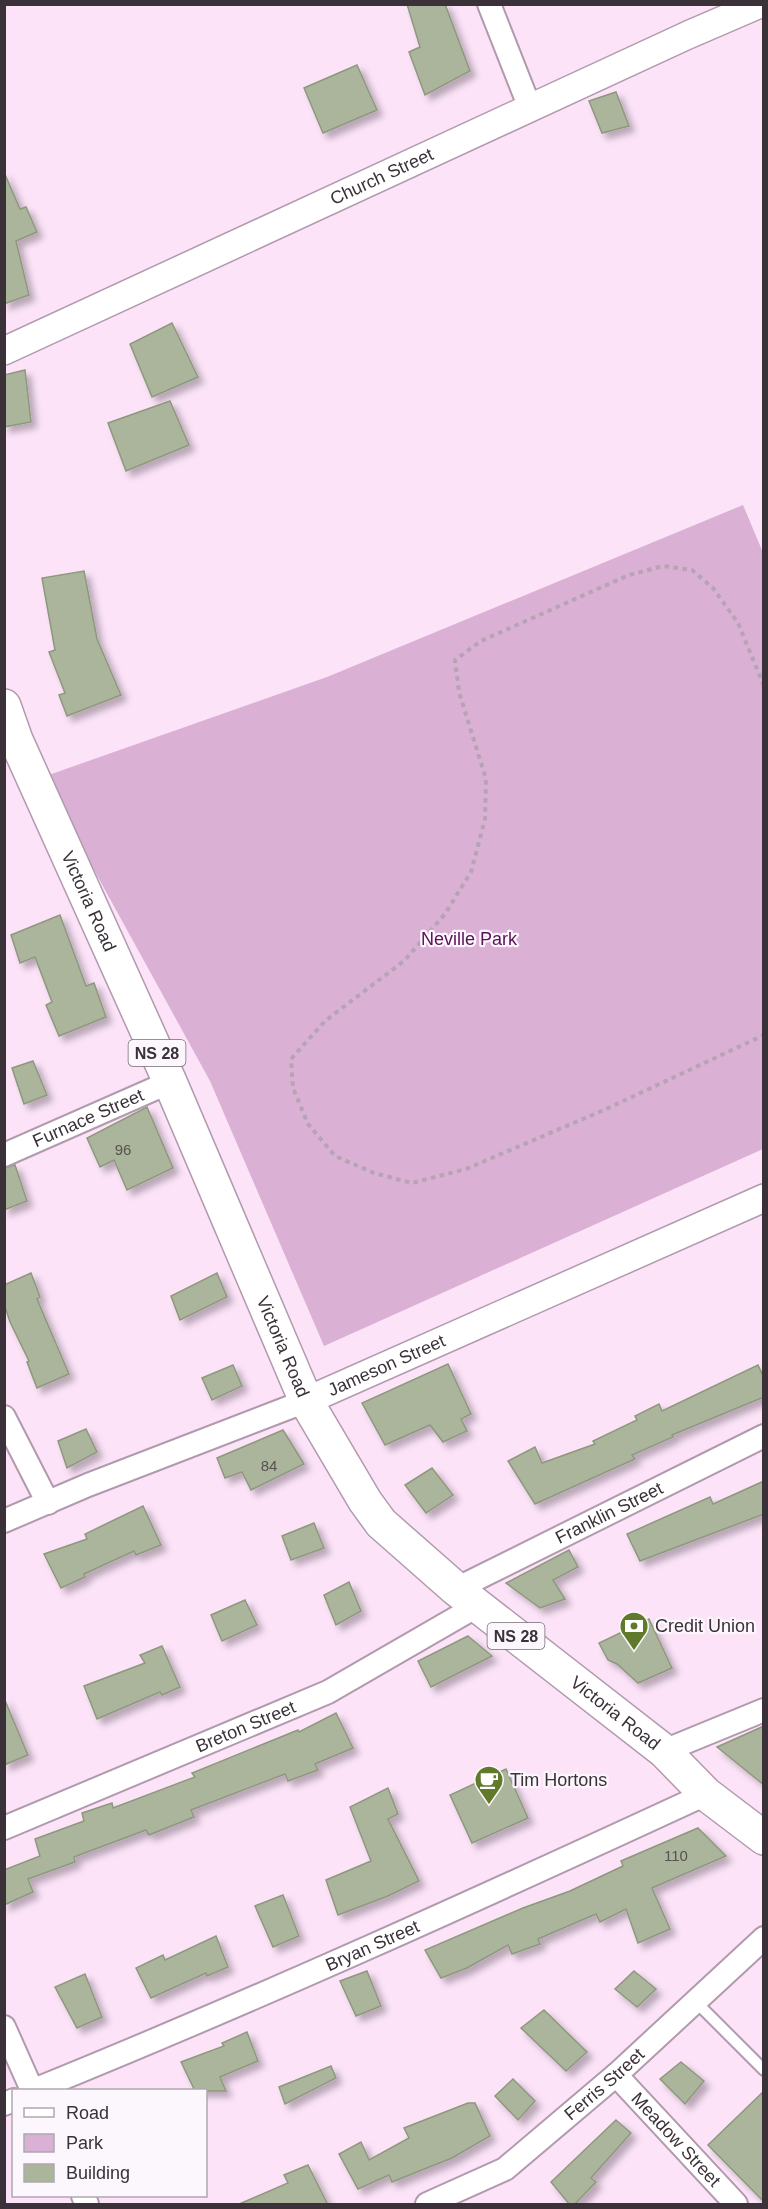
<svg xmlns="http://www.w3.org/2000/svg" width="768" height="2209" font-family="Helvetica,sans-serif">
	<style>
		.green { fill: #dab0d4 }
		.building { fill: #abb59b; stroke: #8e987e; stroke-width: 1.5; filter: url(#shadow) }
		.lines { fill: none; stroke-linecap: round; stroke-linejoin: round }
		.service-casing { stroke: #b19aae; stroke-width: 14 }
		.minor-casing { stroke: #b19aae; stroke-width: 26 }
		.tertiary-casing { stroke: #b19aae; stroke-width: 30 }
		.primary-casing { stroke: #b19aae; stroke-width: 36 }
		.path { stroke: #b6a3b4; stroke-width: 4; stroke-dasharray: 4.5 4.5; stroke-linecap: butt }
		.service { stroke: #fff; stroke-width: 10 }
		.minor { stroke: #fff; stroke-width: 22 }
		.tertiary { stroke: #fff; stroke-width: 27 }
		.primary { stroke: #fff; stroke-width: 33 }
		.labels { text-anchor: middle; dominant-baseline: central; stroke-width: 4.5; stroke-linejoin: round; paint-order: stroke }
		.number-label { font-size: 15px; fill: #565252 }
		.shield { fill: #fcf7fc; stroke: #746c74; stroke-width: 1.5 }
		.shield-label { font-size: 16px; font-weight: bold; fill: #3a3139 }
		.street-label { font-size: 18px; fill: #3a3139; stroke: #fcf7fc }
		.park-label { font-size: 18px; fill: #5c1057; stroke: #fcf7fc }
		.poi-label { font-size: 18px; fill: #3a3139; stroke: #fcf7fc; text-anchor: start }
	</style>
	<defs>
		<filter id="shadow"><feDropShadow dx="5.5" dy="5.5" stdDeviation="3" flood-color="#0004"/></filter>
	</defs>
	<rect width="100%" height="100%" fill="#fce3f8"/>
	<polygon class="green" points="743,505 764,555 763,1149 324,1346 210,1081 43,777 327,677"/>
	<g class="building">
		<polygon points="407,4 445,4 470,71 425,95 409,52 420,47"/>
		<polygon points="357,65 377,110 323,133 304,88"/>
		<polygon points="616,92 629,126 602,133 589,101"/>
		<polygon points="4,172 20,209 26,207 37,232 16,241 29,295 4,304"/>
		<polygon points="172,323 198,377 152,397 130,344"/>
		<polygon points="25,370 31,422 4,427 4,375"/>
		<polygon points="170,401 189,445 126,471 108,423"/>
		<polygon points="84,571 97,639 121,695 67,716 59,695 65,693 49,652 55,650 42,578"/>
		<polygon points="60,915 86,986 94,983 106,1017 59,1036 46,1005 52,1002 35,957 20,963 11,935"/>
		<polygon points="33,1061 47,1095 24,1104 12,1068"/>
		<polygon points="147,1107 173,1168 127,1190 114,1160 100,1167 87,1138"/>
		<polygon points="15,1165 27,1201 4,1210 4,1168"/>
		<polygon points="31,1273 40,1297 37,1299 69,1374 37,1388 27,1362 29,1361 10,1322 4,1304 4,1285"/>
		<polygon points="217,1273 227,1297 180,1320 171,1296"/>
		<polygon points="448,1364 471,1414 461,1419 467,1431 443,1442 430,1425 385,1445 362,1403"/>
		<polygon points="233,1365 242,1386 212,1400 202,1378"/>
		<polygon points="758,1365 764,1378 764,1397 672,1435 673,1437 632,1455 635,1459 535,1504 508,1461 535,1447 542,1463 595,1444 593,1441 637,1420 635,1416 659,1404 662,1411"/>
		<polygon points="86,1429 97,1452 67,1468 58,1441"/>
		<polygon points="283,1430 304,1464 251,1490 242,1472 225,1478 217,1458"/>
		<polygon points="432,1468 453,1495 426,1513 405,1485"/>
		<polygon points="764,1481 764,1514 640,1561 627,1534 710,1497 713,1504"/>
		<polygon points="143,1506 161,1545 136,1555 134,1551 84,1574 85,1577 61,1588 44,1554 87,1539 85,1534"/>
		<polygon points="314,1523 324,1548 291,1560 282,1536"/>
		<polygon points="569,1550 578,1567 553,1580 565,1599 540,1608 506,1583"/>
		<polygon points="349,1582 361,1611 336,1625 324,1595"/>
		<polygon points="245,1600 257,1625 222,1641 211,1615"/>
		<polygon points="649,1619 672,1668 638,1683 617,1664 608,1660 599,1643"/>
		<polygon points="468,1636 492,1656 431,1687 418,1661"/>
		<polygon points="162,1646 180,1687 162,1695 160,1692 97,1719 84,1686 145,1663 140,1655"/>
		<polygon points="4,1698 28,1755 4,1765"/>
		<polygon points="336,1713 353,1748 315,1764 318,1770 288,1781 285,1774 191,1810 194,1817 149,1835 146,1830 74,1857 75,1862 28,1879 33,1892 4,1905 4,1870 40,1856 35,1839 84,1821 82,1813 112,1803 113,1808 195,1777 192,1773 298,1730 299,1732"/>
		<polygon points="764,1726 764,1785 717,1747"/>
		<polygon points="506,1769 528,1818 472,1843 450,1795"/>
		<polygon points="388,1788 398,1814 388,1819 419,1881 388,1896 338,1915 326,1880 371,1861 350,1807"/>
		<polygon points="698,1828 726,1856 652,1888 670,1929 638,1943 626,1909 600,1922 596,1914 538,1939 540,1944 512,1954 508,1945 467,1968 441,1978 425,1950 523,1908 570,1891 623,1866 621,1861"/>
		<polygon points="283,1895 299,1936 273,1947 255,1906"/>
		<polygon points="216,1936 228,1967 207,1976 206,1973 151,1998 136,1968 163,1955 165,1960"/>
		<polygon points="367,1971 381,2006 356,2016 340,1981"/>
		<polygon points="634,1971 656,1989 637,2007 615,1989"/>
		<polygon points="85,1974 102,2017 77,2028 55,1987"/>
		<polygon points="544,2010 587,2052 566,2071 521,2028"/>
		<polygon points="247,2032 258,2061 220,2077 226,2091 195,2091 181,2062 224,2046 222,2043"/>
		<polygon points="681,2062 704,2081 685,2104 660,2079"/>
		<polygon points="331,2066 336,2078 285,2104 279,2087"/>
		<polygon points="513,2079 535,2101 518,2120 495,2096"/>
		<polygon points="764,2091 764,2202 708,2145"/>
		<polygon points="468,2103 475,2103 490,2136 452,2158 392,2182 389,2175 358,2189 339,2154 361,2142 369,2160 409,2138 404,2128"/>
		<polygon points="616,2120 631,2133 591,2178 596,2182 574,2205 570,2205 551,2182"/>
		<polygon points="308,2165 328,2205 237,2205 288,2183 284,2175"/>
	</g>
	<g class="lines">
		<g class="service-casing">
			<polyline id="service" points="696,2002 764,2070"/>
		</g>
		<g class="minor-casing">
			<g id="minor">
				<polyline points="489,4 530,108"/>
				<path id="s1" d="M4,1155l166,-73"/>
				<polyline points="4,1417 48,1503"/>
				<polyline points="4,1521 88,1485 306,1401"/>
				<path id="s2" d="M456,1589l308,-153"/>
				<polyline points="664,1751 764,1710"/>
				<path id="s3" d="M4,1828l324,-136 149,-86"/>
				<polyline points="4,2027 32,2090"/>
				<path id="s4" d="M616,2075l120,129"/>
				<path id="s5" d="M34,2090c227,-92 449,-193 672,-296"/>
				<polyline points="4,2104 14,2100"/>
				<polyline points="83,2196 87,2204"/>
				<path id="s6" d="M427,2204l78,-35 111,-94 148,-137"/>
			</g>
		</g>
		<g class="tertiary-casing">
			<g id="tertiary">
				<path id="s7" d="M4,351l684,-316 72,-31"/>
				<path id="s8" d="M306,1401l458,-203"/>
			</g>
		</g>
		<g class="primary-casing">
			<g id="primary">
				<path id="s9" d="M4,706l12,34 154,342 136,319 59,100 16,22 75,66 208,162 42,43 58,44"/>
			</g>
		</g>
		<polyline class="path" points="764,686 738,623 713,588 692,570 663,566 629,575 481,641 455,660 459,692 486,779 485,819 471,872 445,914 404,961 325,1021 291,1059 293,1088 308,1124 335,1156 374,1173 412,1183 466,1169 604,1110 764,1035"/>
		<use href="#service" class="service"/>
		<use href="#minor" class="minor"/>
		<use href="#tertiary" class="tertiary"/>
		<use href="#primary" class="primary"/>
	</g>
	<defs>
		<g id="bank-pin" transform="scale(1.5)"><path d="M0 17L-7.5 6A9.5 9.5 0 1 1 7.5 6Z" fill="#60792b" stroke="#fcf7fc"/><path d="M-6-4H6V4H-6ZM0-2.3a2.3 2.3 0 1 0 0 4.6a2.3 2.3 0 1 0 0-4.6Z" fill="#fff"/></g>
		<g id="cafe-pin" transform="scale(1.5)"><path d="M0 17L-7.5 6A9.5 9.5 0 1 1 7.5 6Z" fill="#60792b" stroke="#fcf7fc"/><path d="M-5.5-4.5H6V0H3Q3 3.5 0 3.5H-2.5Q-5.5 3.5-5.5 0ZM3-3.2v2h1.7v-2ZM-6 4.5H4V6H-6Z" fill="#fff"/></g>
	</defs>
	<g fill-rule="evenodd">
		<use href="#bank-pin" x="634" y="1626"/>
		<use href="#cafe-pin" x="489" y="1780"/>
	</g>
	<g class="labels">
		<g class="number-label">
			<text x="123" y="1149">96</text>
			<text x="269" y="1465">84</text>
			<text x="676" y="1855">110</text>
		</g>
		<g class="shield">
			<rect x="128.5" y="1040" width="57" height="26" rx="4.5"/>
			<rect x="487.5" y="1623" width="57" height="26" rx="4.5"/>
		</g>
		<g class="shield-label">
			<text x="157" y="1053">NS 28</text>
			<text x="516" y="1636">NS 28</text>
		</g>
		<g class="street-label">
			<text stroke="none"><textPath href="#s7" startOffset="416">Church Street</textPath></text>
			<text stroke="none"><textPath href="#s9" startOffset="213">Victoria Road</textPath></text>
			<text stroke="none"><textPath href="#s1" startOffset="92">Furnace Street</textPath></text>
			<text stroke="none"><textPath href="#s9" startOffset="699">Victoria Road</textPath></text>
			<text stroke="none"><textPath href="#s8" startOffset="88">Jameson Street</textPath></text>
			<text stroke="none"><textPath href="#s2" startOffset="171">Franklin Street</textPath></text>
			<text stroke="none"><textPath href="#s9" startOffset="1203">Victoria Road</textPath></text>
			<text stroke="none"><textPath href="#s3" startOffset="262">Breton Street</textPath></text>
			<text stroke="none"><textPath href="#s5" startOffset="368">Bryan Street</textPath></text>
			<text stroke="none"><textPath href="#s6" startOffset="216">Ferris Street</textPath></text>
			<text stroke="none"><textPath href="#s4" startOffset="88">Meadow Street</textPath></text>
		</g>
		<g class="park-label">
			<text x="469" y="939">Neville Park</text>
		</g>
		<g class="poi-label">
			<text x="655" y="1626">Credit Union</text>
			<text x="510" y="1780">Tim Hortons</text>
		</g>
	</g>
	<rect width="768" height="2209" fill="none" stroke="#3a3139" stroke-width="12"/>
	<rect x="12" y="2089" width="195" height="108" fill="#fcf7fc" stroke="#aea8ae" stroke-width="1.5"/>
	<rect x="24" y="2108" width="30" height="9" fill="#ffffff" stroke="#aea8ae" stroke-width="1.5"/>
	<text x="66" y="2119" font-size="18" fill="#3a3139">Road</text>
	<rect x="24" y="2134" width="30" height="18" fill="#dab0d4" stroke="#aea8ae" stroke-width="1.5"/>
	<text x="66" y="2149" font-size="18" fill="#3a3139">Park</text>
	<rect x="24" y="2164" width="30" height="18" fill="#abb59b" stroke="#aea8ae" stroke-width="1.5"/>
	<text x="66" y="2179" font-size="18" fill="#3a3139">Building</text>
</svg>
